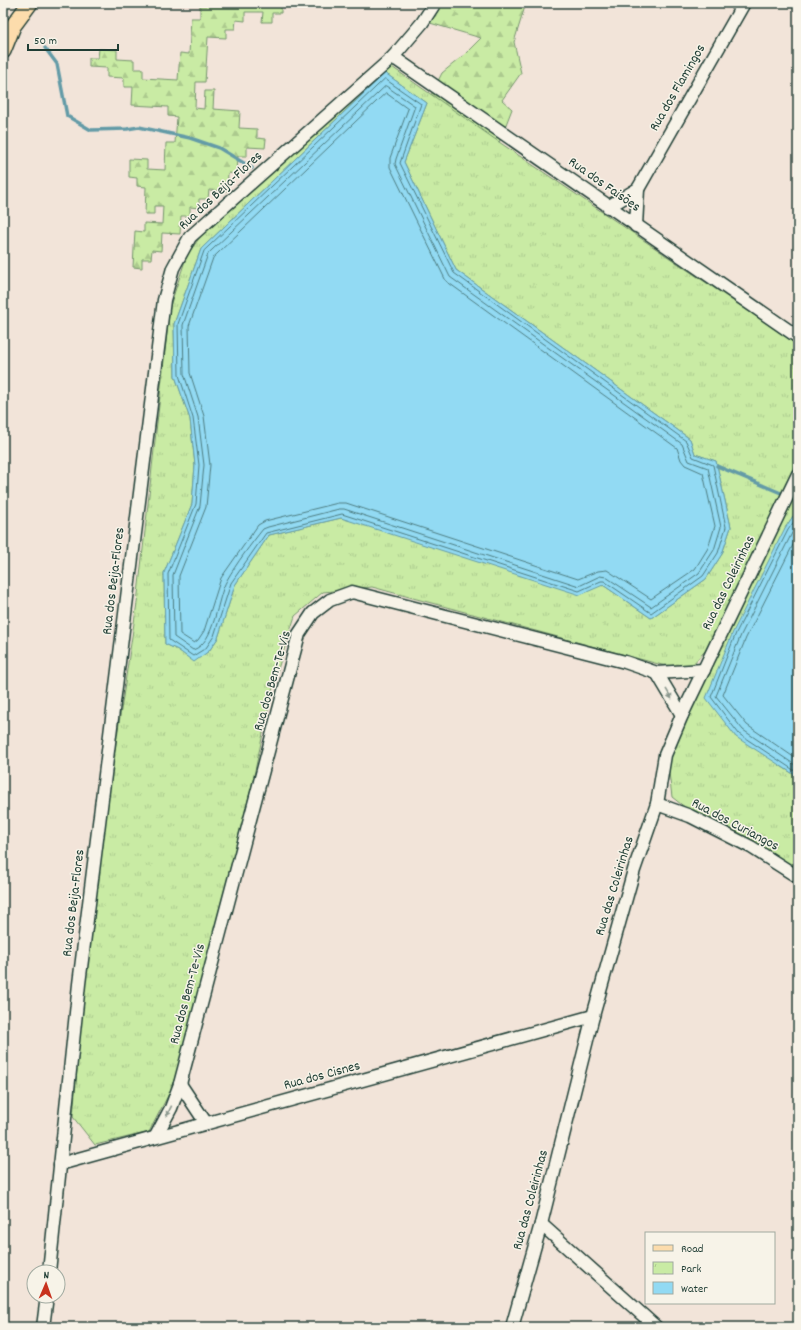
<svg xmlns="http://www.w3.org/2000/svg" width="801" height="1330" font-family="Dekko,sans-serif">
	<style>
		.forest { fill: url(#forest-firs); stroke: #74946c }
		.park { fill: url(#park-tufts); stroke: #74946c; fill-rule: evenodd }
		.water { fill: #92daf3; stroke: #649ba7 }
		.lines { fill: none; stroke-linecap: round; stroke-linejoin: round }
		.shore { stroke: #4d7c80; stroke-width: 1 }
		.stream { stroke: #649ba7; stroke-width: 3.5 }
		.minor-casing { stroke: #1f3d34; stroke-width: 15 }
		.major-casing { stroke: #1f3d34; stroke-width: 18 }
		.minor { stroke: #f7f3e8; stroke-width: 12 }
		.major { stroke: #fcdcac; stroke-width: 15 }
		.oneway { fill: #8b988e }
		.labels { text-anchor: middle; dominant-baseline: central; stroke-width: 3; stroke-linejoin: round; paint-order: stroke }
		.street-label { font-size: 14px; fill: #1f3d34; stroke: #f7f3e8 }
	</style>
	<defs>
		<pattern id="forest-firs" width="22" height="20" patternUnits="userSpaceOnUse"><rect width="22" height="20" fill="#c9eba4"/><path d="M5 1l3.5 6h-7zM16 11l3.5 6h-7z" fill="#acca8e"/></pattern>
		<pattern id="park-tufts" width="24" height="20" patternUnits="userSpaceOnUse"><rect width="24" height="20" fill="#c9eba4"/><path d="M3 7l-1-3M5 7V3M7 7l1-3M15 17l-1-3M17 17v-4M19 17l1-3" fill="none" stroke="#acca8e"/></pattern>
	</defs>
	<rect width="100%" height="100%" fill="#f2e4d9"/>
	<filter id="ink" filterUnits="userSpaceOnUse"><feTurbulence type="fractalNoise" baseFrequency=".025" numOctaves="2"/><feDisplacementMap in="SourceGraphic" scale="8" xChannelSelector="R" yChannelSelector="G"/><feConvolveMatrix kernelMatrix="1 2 1 2 8 2 1 2 1" color-interpolation-filters="sRGB"/></filter>
	<g filter="url(#ink)">
		<g class="forest">
			<polygon points="200,3 281,3 281,13 272,13 272,22 262,22 263,12 245,12 245,21 236,20 235,29 226,29 226,38 208,37 205,82 196,82 195,108 204,109 205,91 214,91 213,109 240,111 239,128 257,129 257,138 266,139 265,148 247,147 247,156 238,156 237,174 228,173 227,191 209,190 208,199 199,199 199,208 190,207 190,216 181,216 180,234 162,233 161,251 152,250 151,259 142,259 142,268 133,267 135,231 144,232 144,223 162,224 163,206 154,206 154,214 145,214 146,187 137,186 137,178 129,177 129,159 147,160 147,169 165,170 166,143 175,143 177,117 168,116 168,107 132,105 133,87 124,87 124,78 107,77 107,68 89,67 89,58 98,58 99,49 117,50 117,59 134,60 134,69 143,69 143,78 178,80 180,53 189,54 191,18 200,18"/>
			<polygon points="443,3 526,3 514,42 521,73 502,100 512,109 490,166 427,103 442,73 464,55 481,38 430,23"/>
		</g>
		<g class="park">
			<path d="M389,65l110,77 299,203v115l-92,190 -16,17 -28,-2 -290,-78 -49,5 -28,24 -20,62 -24,111 -78,297 -24,46 -54,13 -22,-28 11,-132 24,-188 29,-194 33,-297 17,-51 16,-22zM385,73l42,30 -23,59 52,108 234,169 5,15 21,7 15,66 -9,27 -16,25 -55,39 -48,-33 -262,-67 -72,17 -34,50 -17,53 -9,13 -15,10 -16,-11 -13,-6 -1,-71 28,-69 3,-39 -5,-46 -15,-43 -1,-52 27,-75z"/>
			<polygon points="798,486 798,509 785,528 779,765 798,777 798,872 691,812 672,797 668,764 683,722"/>
		</g>
		<g class="water">
			<polygon points="385,73 427,103 404,162 456,270 690,439 695,454 716,461 731,527 722,554 706,579 651,618 603,585 580,595 341,518 269,535 235,585 218,638 209,651 194,662 178,650 165,644 164,573 192,504 195,465 190,419 175,376 174,324 201,249"/>
			<polygon points="798,509 798,777 736,737 706,698 733,632 785,528"/>
		</g>
		<g class="lines">
			<g class="shore">
				<polygon points="385,79 421,104 400,163 454,273 686,441 693,457 713,465 726,527 718,553 703,576 651,613 604,581 601,581 579,591 342,514 266,533 231,583 214,636 206,648 193,656 169,640 168,574 196,504 199,465 193,418 179,375 178,324 204,251"/>
				<path d="M386,86l29,20 -19,53 -1,5 55,113 232,167 7,17 19,7 13,59 -7,23 -15,23 -48,34 -45,-30 -6,-1 -21,10 -235,-77h-5l-71,18 -5,2c-12,15 -27,35 -36,51 -11,19 -11,62 -34,70l-19,-13 -1,-62 27,-69 4,-41 -6,-48 -14,-43 -1,-49 25,-71z"/>
				<polygon points="386,93 408,109 390,158 390,167 446,281 677,448 681,460 685,465 703,473 715,526 708,548 695,569 651,599 607,570 598,571 578,579 346,503 338,503 265,521 258,525 221,578 204,631 198,640 194,643 180,634 179,576 206,507 210,465 204,416 190,373 189,326 213,258"/>
				<polyline points="798,516 788,530 736,633 711,697 739,734 798,773"/>
				<polyline points="798,525 792,533 741,635 716,696 743,730 798,767"/>
				<polyline points="798,535 746,638 723,695 747,725 798,760"/>
			</g>
			<g class="stream">
				<polyline points="45,48 57,64 67,116 91,130 127,129 139,127 190,138 219,148 252,168"/>
				<polyline points="717,466 781,493"/>
				<polyline points="796,501 798,501"/>
			</g>
			<g class="minor-casing">
				<g id="minor">
					<polyline points="393,57 798,337"/>
					<polyline points="608,207 638,189 744,3"/>
					<polyline points="636,226 638,189"/>
					<polyline points="657,673 682,715"/>
					<polyline points="657,804 690,816 751,847 798,877"/>
					<polyline points="180,1084 206,1123"/>
					<polyline points="156,1136 171,1108 180,1084 299,634 313,613 330,600 352,592 625,662 657,673 704,670"/>
					<polyline points="60,1164 593,1016"/>
					<polyline points="541,1224 656,1327"/>
					<polyline points="49,1272 79,984 164,300 173,268 190,237 393,57 422,23 435,3"/>
					<polyline points="43,1327 47,1296"/>
					<polyline points="512,1327 541,1224 593,1016 634,870 657,804 665,755 682,715 798,474"/>
				</g>
			</g>
			<g class="major-casing">
				<polyline id="major" points="3,51 13,26 30,3"/>
			</g>
			<use href="#minor" class="minor"/>
			<use href="#major" class="major"/>
		</g>
		<defs><path id="oneway-solid" d="M-6-.8H1V-3.2L6.5 0L1 3.2V.8H-6Z"/></defs>
		<g class="oneway">
			<use href="#oneway-solid" transform="translate(669 694) rotate(60)"/>
			<use href="#oneway-solid" transform="translate(169 1111) rotate(116)"/>
		</g>
	</g>
	<g class="labels">
		<g class="street-label">
			<text transform="translate(678 88) rotate(-60)">Rua dos Flamingos</text>
			<text transform="translate(604 185) rotate(35)">Rua dos Faisões</text>
			<text transform="translate(221 191) rotate(-43)">Rua dos Beija-Flores</text>
			<text transform="translate(114 581) rotate(-83)">Rua dos Beija-Flores</text>
			<text transform="translate(729 583) rotate(-64)">Rua das Coleirinhas</text>
			<text transform="translate(273 681) rotate(-74)">Rua dos Bem-Te-Vis</text>
			<text transform="translate(735 825) rotate(28)">Rua dos Curiangos</text>
			<text transform="translate(615 886) rotate(-73)">Rua das Coleirinhas</text>
			<text transform="translate(74 903) rotate(-83)">Rua dos Beija-Flores</text>
			<text transform="translate(188 994) rotate(-75)">Rua dos Bem-Te-Vis</text>
			<text transform="translate(322 1076) rotate(-15)">Rua dos Cisnes</text>
			<text transform="translate(531 1200) rotate(-75)">Rua das Coleirinhas</text>
		</g>
	</g>
	<rect width="801" height="1330" fill="none" stroke="#f7f3e8" stroke-width="16"/>
	<rect x="8" y="8" width="785" height="1314" fill="none" stroke="#1f3d34" stroke-width="1.5" filter="url(#ink)"/>
	<rect x="645" y="1232" width="130" height="72" fill="#f7f3e8" stroke="#a1aaa0"/>
	<rect x="653" y="1245" width="20" height="6" fill="#fcdcac" stroke="#a1aaa0"/>
	<text x="681" y="1252" font-size="12" fill="#1f3d34">Road</text>
	<rect x="653" y="1262" width="20" height="12" fill="url(#park-tufts)" stroke="#a1aaa0"/>
	<text x="681" y="1272" font-size="12" fill="#1f3d34">Park</text>
	<rect x="653" y="1282" width="20" height="12" fill="#92daf3" stroke="#a1aaa0"/>
	<text x="681" y="1292" font-size="12" fill="#1f3d34">Water</text>
	<g transform="translate(46 1284) rotate(2)"><circle r="19" fill="#f7f3e8" stroke="#a1aaa0"/>
	<path d="M0-3L7 15L0 10L-7 15Z" fill="#c8321e"/>
	<text y="-6" font-size="11" font-weight="bold" text-anchor="middle" fill="#1f3d34">N</text>
	</g>
	<path d="M28 44v6h90v-6" fill="none" stroke="#1f3d34" stroke-width="2"/>
	<text x="34" y="44" font-size="12" fill="#1f3d34" stroke="#f7f3e8" stroke-width="3" paint-order="stroke">50 m</text>
</svg>
